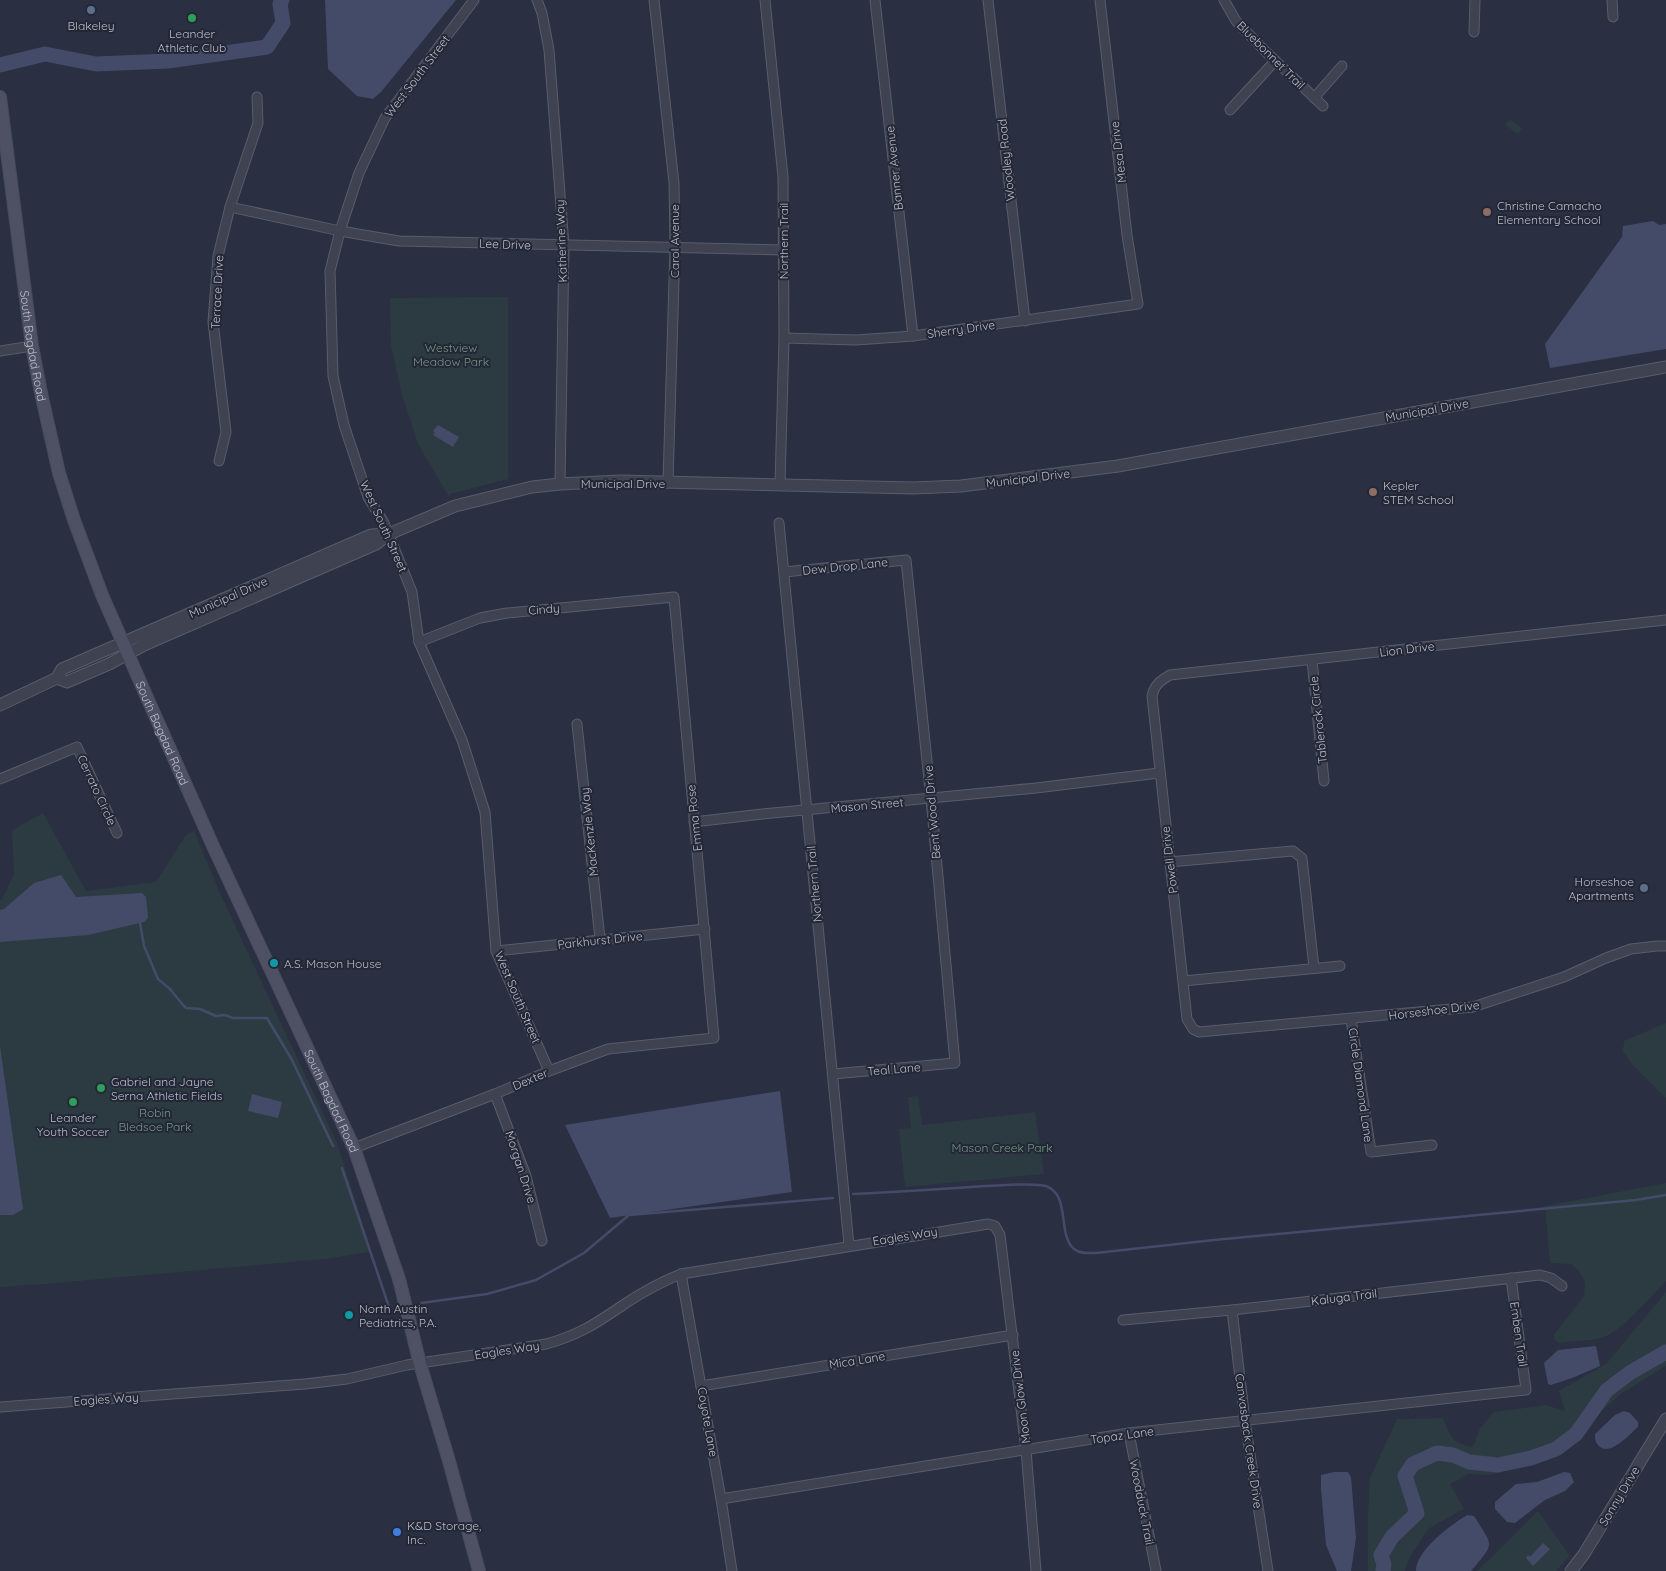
<svg xmlns="http://www.w3.org/2000/svg" width="1666" height="1571" font-family="Quicksand,sans-serif">
	<style>
		.green { fill: #2c3b42 }
		.water { fill: #444b69 }
		.lines { fill: none; stroke-linecap: round; stroke-linejoin: round }
		.stream { stroke: #444b69; stroke-width: 2.5 }
		.river { stroke: #444b69; stroke-width: 15 }
		.minor-casing { stroke: #595d6b; stroke-width: 11 }
		.tertiary-casing { stroke: #595d6b; stroke-width: 13 }
		.secondary-casing { stroke: #484b5a; stroke-width: 14 }
		.minor { stroke: #3e4251; stroke-width: 9 }
		.tertiary { stroke: #3e4251; stroke-width: 11 }
		.secondary { stroke: #4d5163; stroke-width: 12 }
		.service-dot { fill: #5c6f8a; stroke: #232736; stroke-width: 2 }
		.leisure-dot { fill: #2e9e5b; stroke: #232736; stroke-width: 2 }
		.education-dot { fill: #8d6e63; stroke: #232736; stroke-width: 2 }
		.culture-dot { fill: #0f9aa8; stroke: #232736; stroke-width: 2 }
		.shop-dot { fill: #3f7fe0; stroke: #232736; stroke-width: 2 }
		.labels { text-anchor: middle; dominant-baseline: central; stroke-width: 4; stroke-linejoin: round; paint-order: stroke }
		.poi-label { font-size: 12px; fill: #bbbecb; stroke: #232736; text-anchor: start }
		.street-label { font-size: 12px; fill: #bbbecb; stroke: #232736 }
		.park-label { font-size: 12px; fill: #759985; stroke: #232736 }
	</style>
	<rect width="100%" height="100%" fill="#2a2f41"/>
	<g class="green">
		<polygon points="1510,119 1522,128 1518,134 1505,125"/>
		<polygon points="508,297 508,479 450,494 449,497 418,444 402,395 391,345 390,298"/>
		<polygon points="43,813 86,891 156,882 186,835 194,831 220,893 337,1143 359,1212 369,1252 325,1259 44,1284 0,1287 0,900 2,900 14,874 12,830"/>
		<polygon points="1666,1023 1666,1098 1631,1063 1623,1051 1624,1041"/>
		<polygon points="918,1096 922,1125 1035,1112 1044,1174 905,1187 899,1129 911,1128 908,1097"/>
		<path d="M1666,1183v98c-13,13 -48,54 -65,57 -14,3 -29,3 -43,5l-4,-4v-4l30,-39 1,-13 -5,-11 -9,-8 -21,-1 -5,-57z"/>
		<path d="M1666,1292v74l-44,27 -26,23 -25,29 -13,11 -68,19 -22,-1 -18,10 14,25 -36,20 -18,28 -5,14h-37v-55l2,-38 27,-59 46,-1c9,20 8,25 30,29l7,-19 14,-16 52,-7 19,6 -6,-20 47,-27z"/>
		<polygon points="1538,1511 1570,1556 1556,1571 1477,1571"/>
	</g>
	<g class="water">
		<polygon points="325,0 456,0 381,92 373,99 357,96 328,69"/>
		<polygon points="1653,221 1659,225 1666,224 1666,349 1550,368 1545,344 1622,237 1623,226"/>
		<polygon points="438,425 459,437 453,447 433,435 435,433 433,431"/>
		<polygon points="61,875 76,897 142,893 146,897 148,918 144,922 88,935 0,942 0,910 4,909 34,883"/>
		<polygon points="0,1046 23,1209 13,1215 0,1215"/>
		<polygon points="780,1091 792,1192 610,1218 565,1125"/>
		<polygon points="252,1094 282,1102 278,1118 248,1111"/>
		<polygon points="1596,1346 1600,1366 1572,1378 1551,1385 1548,1384 1544,1363 1558,1350"/>
		<path d="M1624,1411l6,2 8,9v5c-9,8 -29,31 -40,18 -3,-4 -3,-7 -3,-11l20,-19z"/>
		<polygon points="1334,1472 1348,1472 1351,1477 1356,1538 1351,1571 1337,1571 1326,1545 1321,1489 1321,1475"/>
		<polygon points="1564,1472 1570,1473 1574,1482 1565,1491 1545,1500 1515,1523 1507,1522 1495,1509 1495,1502 1516,1484 1537,1482"/>
		<path d="M1467,1515l7,1c20,32 21,26 -3,55h-55c0,-21 35,-46 51,-56z"/>
		<polygon points="1543,1543 1550,1549 1533,1566 1526,1558 1528,1555 1530,1557"/>
	</g>
	<g class="lines">
		<g class="stream">
			<polyline points="140,923 144,946 158,979 170,989 183,1005 186,1008 200,1009 216,1016 225,1015 233,1018 267,1018 292,1060 333,1146"/>
			<polyline points="342,1168 389,1307"/>
			<path d="M853,1194c44,-2 88,-5 132,-8 16,0 47,-4 61,0 25,9 11,49 28,63 6,5 15,4 22,4l118,-13 422,-40 30,-5"/>
			<polyline points="421,1303 487,1294 536,1280 584,1253 629,1215 833,1198"/>
		</g>
		<g class="river">
			<polyline points="0,65 45,54 96,64 168,61 267,47 283,23 280,4 282,0"/>
			<polyline points="1383,1571 1384,1564 1381,1555 1392,1537 1417,1513 1405,1476 1413,1464 1437,1453 1453,1455 1469,1462 1498,1465 1531,1458 1556,1449 1576,1434 1607,1390 1631,1372 1666,1352"/>
		</g>
		<g class="minor-casing">
			<g id="minor">
				<polyline points="474,0 385,118 359,173 340,231 330,271 333,376 344,425 368,497 384,523 412,592 419,642 462,740 485,812 496,951 549,1071"/>
				<polyline points="537,0 542,13 549,50 564,246 560,484"/>
				<polyline points="654,0 674,183 675,247 668,482"/>
				<polyline points="765,0 783,177 784,338 780,484"/>
				<polyline points="875,0 913,336"/>
				<polyline points="988,0 1025,321"/>
				<polyline points="1224,0 1236,21 1264,50 1323,106"/>
				<polyline points="1612,0 1613,17"/>
				<polyline points="1474,32 1475,0"/>
				<polyline points="1314,98 1342,66"/>
				<polyline points="1230,110 1275,61"/>
				<polyline points="230,207 340,231 399,241 783,250"/>
				<polyline points="784,338 856,340 913,336 1138,304 1127,235 1100,0"/>
				<polyline points="0,351 32,346"/>
				<polyline points="219,461 226,432 213,322 218,256 230,207 258,123 257,97"/>
				<polyline points="779,523 849,1245"/>
				<polyline points="784,572 906,560 931,799 955,1063 833,1074"/>
				<path d="M1666,620l-496,55c-10,6 -15,9 -18,21l35,323 6,10 6,3 274,-25 91,-30 42,-19 25,-9 26,-3h9"/>
				<polyline points="1312,660 1324,781"/>
				<polyline points="577,724 600,939"/>
				<polyline points="0,779 77,747 117,833"/>
				<polyline points="694,822 762,814 1036,788 1159,773"/>
				<polyline points="1169,862 1293,851 1302,858 1314,968"/>
				<polyline points="496,951 705,929"/>
				<polyline points="1183,981 1340,966"/>
				<polyline points="1351,1019 1371,1152 1432,1145"/>
				<polyline points="495,1094 526,1176 542,1241"/>
				<polyline points="354,1148 495,1094 549,1071 608,1049 714,1038 674,597 507,613 480,618 419,642"/>
				<polyline points="681,1274 721,1499 732,1571"/>
				<polyline points="1232,1310 1245,1421 1268,1571"/>
				<polyline points="1123,1320 1232,1310 1540,1275 1551,1278 1562,1286"/>
				<polyline points="701,1386 1013,1335"/>
				<path d="M0,1407l305,-23 42,-5 60,-14 139,-21c34,-9 52,-22 80,-41 17,-11 35,-21 55,-29l307,-50 7,2 5,9 26,215 10,121"/>
				<polyline points="1129,1433 1156,1571"/>
				<polyline points="721,1499 1129,1433 1526,1390 1511,1278"/>
			</g>
		</g>
		<g class="tertiary-casing">
			<g id="tertiary">
				<polyline points="57,678 67,682 109,664 144,645 376,544 389,534 455,506 532,487 560,484 620,481 913,488 961,486 1118,466 1666,367"/>
				<polyline points="0,705 57,678 62,669 371,535 389,534"/>
				<polyline points="1571,1571 1584,1554 1666,1419"/>
			</g>
		</g>
		<g class="secondary-casing">
			<g id="secondary">
				<path id="s1" d="M0,97l32,249 9,47 18,80 15,47 28,75 47,107 64,144 141,302 45,131 21,85 29,97 30,110"/>
			</g>
		</g>
		<use href="#minor" class="minor"/>
		<use href="#tertiary" class="tertiary"/>
		<use href="#secondary" class="secondary"/>
	</g>
	<g class="service-dot">
		<circle cx="91" cy="10" r="5"/>
		<circle cx="1644" cy="888" r="5"/>
	</g>
	<g class="leisure-dot">
		<circle cx="192" cy="18" r="5"/>
		<circle cx="101" cy="1088" r="5"/>
		<circle cx="73" cy="1102" r="5"/>
	</g>
	<g class="education-dot">
		<circle cx="1487" cy="212" r="5"/>
		<circle cx="1373" cy="492" r="5"/>
	</g>
	<g class="culture-dot">
		<circle cx="274" cy="963" r="5"/>
		<circle cx="349" cy="1315" r="5"/>
	</g>
	<circle class="shop-dot" cx="397" cy="1532" r="5"/>
	<g class="labels">
		<g class="poi-label">
			<text x="91" y="25" text-anchor="middle">Blakeley</text>
			<text x="192" y="33" text-anchor="middle">Leander<tspan x="192" dy="14">Athletic Club</tspan></text>
			<text x="1497" y="205">Christine Camacho<tspan x="1497" dy="14">Elementary School</tspan></text>
			<text x="1383" y="485">Kepler<tspan x="1383" dy="14">STEM School</tspan></text>
			<text x="1634" y="881" text-anchor="end">Horseshoe<tspan x="1634" dy="14">Apartments</tspan></text>
			<text x="284" y="963">A.S. Mason House</text>
			<text x="111" y="1081">Gabriel and Jayne<tspan x="111" dy="14">Serna Athletic Fields</tspan></text>
			<text x="73" y="1117" text-anchor="middle">Leander<tspan x="73" dy="14">Youth Soccer</tspan></text>
			<text x="359" y="1308">North Austin<tspan x="359" dy="14">Pediatrics, P.A.</tspan></text>
			<text x="407" y="1525">K&amp;D Storage,<tspan x="407" dy="14">Inc.</tspan></text>
		</g>
		<g class="street-label">
			<text transform="translate(1271 55) rotate(45)">Bluebonnet Trail</text>
			<text transform="translate(417 76) rotate(-53)">West South Street</text>
			<text transform="translate(1118 152) rotate(-97)">Mesa Drive</text>
			<text transform="translate(1006 160) rotate(-96)">Woodley Road</text>
			<text transform="translate(894 168) rotate(-96)">Banner Avenue</text>
			<text transform="translate(561 241) rotate(-92)">Katherine Way</text>
			<text transform="translate(674 241) rotate(-90)">Carol Avenue</text>
			<text transform="translate(783 241) rotate(-90)">Northern Trail</text>
			<text transform="translate(505 244) rotate(2)">Lee Drive</text>
			<text transform="translate(217 292) rotate(-87)">Terrace Drive</text>
			<text transform="translate(961 329) rotate(-8)">Sherry Drive</text>
			<text stroke="none"><textPath href="#s1" startOffset="251">South Bagdad Road</textPath></text>
			<text transform="translate(1427 410) rotate(-10)">Municipal Drive</text>
			<text transform="translate(1028 478) rotate(-7)">Municipal Drive</text>
			<text x="623" y="483">Municipal Drive</text>
			<text transform="translate(384 526) rotate(66)">West South Street</text>
			<text transform="translate(845 566) rotate(-6)">Dew Drop Lane</text>
			<text transform="translate(228 597) rotate(-24)">Municipal Drive</text>
			<text transform="translate(544 609) rotate(-5)">Cindy</text>
			<text transform="translate(1407 649) rotate(-7)">Lion Drive</text>
			<text transform="translate(1318 720) rotate(-96)">Tablerock Circle</text>
			<text stroke="none"><textPath href="#s1" startOffset="661">South Bagdad Road</textPath></text>
			<text transform="translate(97 790) rotate(65)">Cerrato Circle</text>
			<text transform="translate(867 805) rotate(-5)">Mason Street</text>
			<text transform="translate(932 812) rotate(-95)">Bent Wood Drive</text>
			<text transform="translate(694 818) rotate(-96)">Emma Rose</text>
			<text transform="translate(589 832) rotate(-96)">MacKenzie Way</text>
			<text transform="translate(1169 860) rotate(-97)">Powell Drive</text>
			<text transform="translate(814 884) rotate(-95)">Northern Trail</text>
			<text transform="translate(600 940) rotate(-6)">Parkhurst Drive</text>
			<text transform="translate(518 997) rotate(67)">West South Street</text>
			<text transform="translate(1434 1010) rotate(-7)">Horseshoe Drive</text>
			<text transform="translate(894 1069) rotate(-5)">Teal Lane</text>
			<text transform="translate(530 1079) rotate(-23)">Dexter</text>
			<text transform="translate(1361 1085) rotate(82)">Circle Diamond Lane</text>
			<text stroke="none"><textPath href="#s1" startOffset="1066">South Bagdad Road</textPath></text>
			<text transform="translate(521 1167) rotate(72)">Morgan Drive</text>
			<text transform="translate(905 1236) rotate(-9)">Eagles Way</text>
			<text transform="translate(1344 1297) rotate(-7)">Kaluga Trail</text>
			<text transform="translate(1519 1334) rotate(82)">Emben Trail</text>
			<text transform="translate(507 1350) rotate(-9)">Eagles Way</text>
			<text transform="translate(857 1360) rotate(-9)">Mica Lane</text>
			<text transform="translate(1020 1397) rotate(-97)">Moon Glow Drive</text>
			<text transform="translate(106 1399) rotate(-4)">Eagles Way</text>
			<text transform="translate(708 1422) rotate(80)">Coyote Lane</text>
			<text transform="translate(1122 1435) rotate(-8)">Topaz Lane</text>
			<text transform="translate(1249 1441) rotate(82)">Canvasback Creek Drive</text>
			<text transform="translate(1619 1496) rotate(-59)">Sonny Drive</text>
			<text transform="translate(1142 1502) rotate(79)">Woodduck Trail</text>
		</g>
		<g class="park-label">
			<text x="451" y="347">Westview<tspan x="451" dy="14">Meadow Park</tspan></text>
			<text x="155" y="1112">Robin<tspan x="155" dy="14">Bledsoe Park</tspan></text>
			<text x="1002" y="1147">Mason Creek Park</text>
		</g>
	</g>
</svg>
